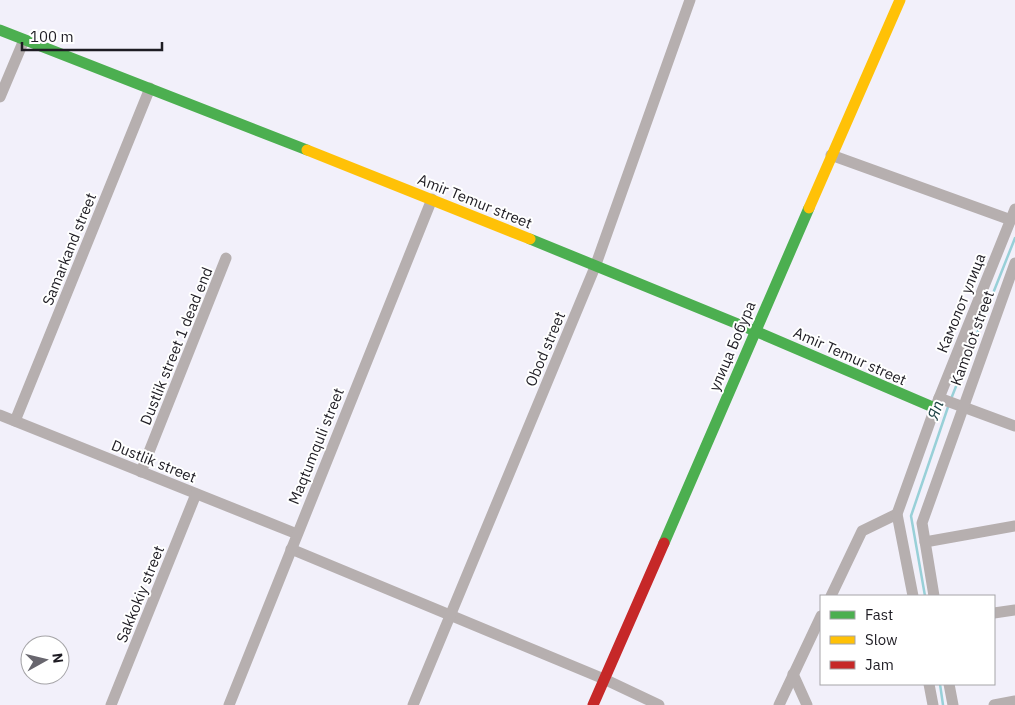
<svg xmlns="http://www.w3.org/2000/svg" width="1015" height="705" font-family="'IBM Plex Sans',sans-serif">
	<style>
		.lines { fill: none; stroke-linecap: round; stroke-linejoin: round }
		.stream { stroke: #98d0d8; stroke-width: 2.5 }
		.street { stroke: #b6afaf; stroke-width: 11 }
		.fast { stroke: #4caf50; stroke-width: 11 }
		.slow { stroke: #ffc107; stroke-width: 11 }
		.jam { stroke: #c62828; stroke-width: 11 }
		.labels { text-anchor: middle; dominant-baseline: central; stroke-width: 4; stroke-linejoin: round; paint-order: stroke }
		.street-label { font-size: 15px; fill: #1e1c23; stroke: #fff }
		.water-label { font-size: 16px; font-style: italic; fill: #183f42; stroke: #fff }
	</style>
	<rect width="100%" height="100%" fill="#f2f0fa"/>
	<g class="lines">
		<g class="stream">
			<polyline points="951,399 1015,238"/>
			<polyline points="925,596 911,516 949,404"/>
			<polyline points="940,684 943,705"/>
		</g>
		<g class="street">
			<polyline points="0,97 24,40"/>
			<polyline points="831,155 1011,220"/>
			<polyline points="939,398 1015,426"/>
			<polyline points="0,415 297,534"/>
			<polyline points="15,421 150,88"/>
			<polyline points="141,472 226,258"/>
			<polyline points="925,542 1015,526"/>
			<polyline points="291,549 604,679 659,705"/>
			<polyline points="831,596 862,531 897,514"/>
			<polyline points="913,596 897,514 935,408 1015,209"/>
			<polyline points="934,596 922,523 1015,263"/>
			<polyline points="994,613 1015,610"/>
			<polyline points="793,674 807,705"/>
			<polyline points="929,684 933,705"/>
			<polyline points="949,684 953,705"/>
			<polyline points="111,705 196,494"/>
			<polyline points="229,705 432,199"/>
			<polyline points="413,705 595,267 690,0"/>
			<polyline points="779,705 821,616"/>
			<polyline points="994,705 1015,701"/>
		</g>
		<g class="fast">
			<polyline points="0,30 307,150"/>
			<polyline points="530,239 755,331 935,408"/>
			<polyline points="664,543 809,208"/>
		</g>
		<g class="slow">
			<polyline points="307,150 530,239"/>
			<polyline points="809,208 900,0"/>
		</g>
		<polyline class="jam" points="593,705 664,543"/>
	</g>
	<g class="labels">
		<g class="street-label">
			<text transform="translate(475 201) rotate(22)">Amir Temur street</text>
			<text transform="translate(69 249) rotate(-68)">Samarkand street</text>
			<text transform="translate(961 303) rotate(-68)">Камолот улица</text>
			<text transform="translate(972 338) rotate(-70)">Kamolot street</text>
			<text transform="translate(176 346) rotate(-68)">Dustlik street 1 dead end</text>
			<text transform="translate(732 346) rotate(-67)">улица Бобура</text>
			<text transform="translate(545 349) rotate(-67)">Obod street</text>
			<text transform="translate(850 356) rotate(24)">Amir Temur street</text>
			<text transform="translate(316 446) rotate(-68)">Maqtumquli street</text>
			<text transform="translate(154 461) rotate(22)">Dustlik street</text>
			<text transform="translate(140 594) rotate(-68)">Sakkokiy street</text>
		</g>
		<g class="water-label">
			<text transform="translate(935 410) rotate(-70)">Яп</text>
		</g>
	</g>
	<rect x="820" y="595" width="175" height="90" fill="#ffffff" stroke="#a5a4a7"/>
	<rect x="830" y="611" width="25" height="8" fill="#4caf50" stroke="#a5a4a7"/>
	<text x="865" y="620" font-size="15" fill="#1e1c23">Fast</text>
	<rect x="830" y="636" width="25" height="8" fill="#ffc107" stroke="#a5a4a7"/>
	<text x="865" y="645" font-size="15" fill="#1e1c23">Slow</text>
	<rect x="830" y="661" width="25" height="8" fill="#c62828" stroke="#a5a4a7"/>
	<text x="865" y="670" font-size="15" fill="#1e1c23">Jam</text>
	<g transform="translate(45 660) rotate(82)"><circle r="24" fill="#ffffff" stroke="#a5a4a7"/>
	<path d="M0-4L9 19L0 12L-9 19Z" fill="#68666e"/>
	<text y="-8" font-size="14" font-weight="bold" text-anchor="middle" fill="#1e1c23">N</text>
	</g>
	<path d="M22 42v8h140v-8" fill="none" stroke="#1e1c23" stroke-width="2.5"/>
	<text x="30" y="42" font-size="15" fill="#1e1c23" stroke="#ffffff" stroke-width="4" paint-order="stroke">100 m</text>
</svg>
